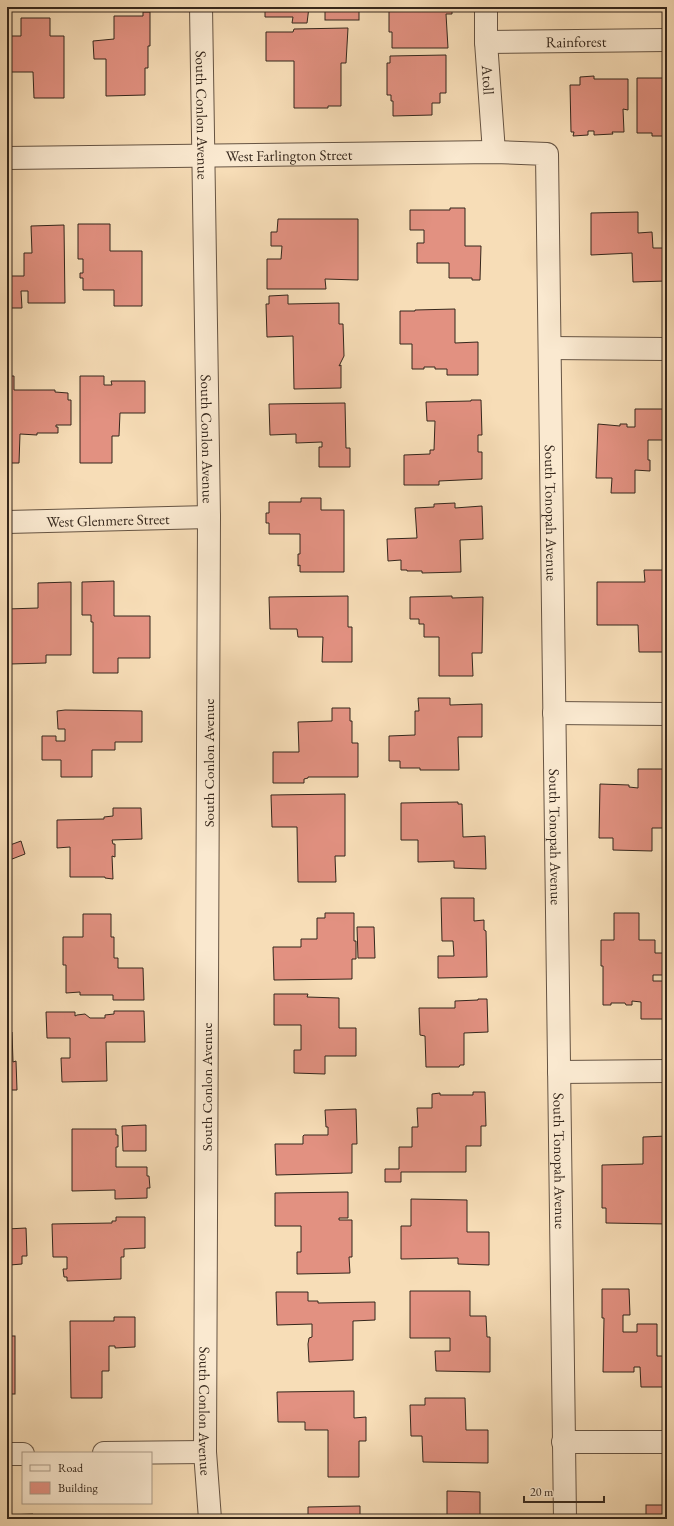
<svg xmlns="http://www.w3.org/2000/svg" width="674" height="1526" font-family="'EB Garamond',serif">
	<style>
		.building { fill: #e29181; stroke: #35271c }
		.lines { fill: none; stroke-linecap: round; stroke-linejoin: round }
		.minor-casing { stroke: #665443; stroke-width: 24 }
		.minor { stroke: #fae9d0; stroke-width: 22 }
		.labels { text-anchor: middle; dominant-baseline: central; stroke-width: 4; stroke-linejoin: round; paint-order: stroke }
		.street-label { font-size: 15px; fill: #35271c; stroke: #fae9d0 }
	</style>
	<rect width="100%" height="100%" fill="#f7ddb7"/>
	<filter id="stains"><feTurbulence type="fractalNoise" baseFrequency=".005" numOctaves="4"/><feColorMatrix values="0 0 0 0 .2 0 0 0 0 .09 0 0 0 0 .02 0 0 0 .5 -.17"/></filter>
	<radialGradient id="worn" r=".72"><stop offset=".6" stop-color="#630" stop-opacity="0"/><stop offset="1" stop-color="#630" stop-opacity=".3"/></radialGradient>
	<g class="building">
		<polygon points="265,7 309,7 307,23 292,23 293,17 265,17"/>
		<rect x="325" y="7" width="34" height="13"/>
		<polygon points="389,7 452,7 452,14 446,14 448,48 392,48 392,32 389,32"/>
		<polygon points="143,12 150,12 150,46 148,46 148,68 145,68 145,95 106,96 106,59 94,59 93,41 114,39 114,16 143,16"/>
		<polygon points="21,18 50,18 50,36 64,36 64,98 34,98 33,72 7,72 7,36 21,36"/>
		<polygon points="348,28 346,63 341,63 341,106 328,106 328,108 294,108 294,61 266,61 266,32 293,32 294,29"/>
		<polygon points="446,55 446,93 440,93 440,103 432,103 432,115 393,116 393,101 391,101 391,95 387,95 387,63 390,63 390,56"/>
		<polygon points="594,76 594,79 628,79 628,110 623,109 624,132 612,132 613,134 594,135 594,131 588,131 588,135 573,136 574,132 571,132 570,85 580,85 580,77"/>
		<polygon points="637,78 667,78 667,136 652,136 652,133 637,133"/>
		<polygon points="450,208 465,208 465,246 481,246 480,280 472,280 472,278 449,278 449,263 417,263 417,243 424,243 424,230 410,230 410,210 450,210"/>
		<polygon points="638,212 638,233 652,232 653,248 663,248 666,281 633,282 632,253 591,255 591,213"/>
		<polygon points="278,219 358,219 358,280 325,279 326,289 267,289 267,259 281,259 282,246 271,246 271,232 277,232"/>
		<polygon points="78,224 110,224 110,251 142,251 142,306 114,306 114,290 83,290 83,278 80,278 80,273 83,273 83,259 78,259"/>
		<polygon points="64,225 65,303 28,303 28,291 21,291 22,308 7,308 7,276 24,276 24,253 32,253 31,226"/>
		<polygon points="288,295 288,304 339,303 339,324 343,324 344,356 339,366 341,365 341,388 294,389 293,336 267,337 266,304 269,304 269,296"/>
		<polygon points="455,309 455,343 478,342 478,375 447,375 447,369 435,369 435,367 424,367 424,369 412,369 412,344 400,344 400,311 415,311 415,310"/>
		<polygon points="7,376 14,376 14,390 55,390 55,392 68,393 68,400 71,400 71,425 56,425 56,427 58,427 58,433 37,433 37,435 20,434 19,463 7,463"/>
		<polygon points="80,376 104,376 104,385 112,385 111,381 145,381 145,413 120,413 119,436 112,436 112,463 80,463"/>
		<polygon points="471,400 481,400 482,435 478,435 478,452 482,452 482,479 439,481 439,485 404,485 404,455 430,454 430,450 434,450 435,421 427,421 426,402 471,401"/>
		<polygon points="345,403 346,448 350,448 350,467 319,467 319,447 322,447 322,442 296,443 296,434 270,435 269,404"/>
		<polygon points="635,409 664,409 663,440 648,440 648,460 650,460 650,471 635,470 635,493 611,493 612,478 596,478 598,424 620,426 620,424 627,424 627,427 635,427"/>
		<polygon points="301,498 321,498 321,510 344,510 344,572 300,572 300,565 298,566 298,554 300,554 300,534 269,534 269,523 266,523 266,513 269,513 269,502 301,502"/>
		<polygon points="455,503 455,508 482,506 483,539 460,540 461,572 422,573 422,571 407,571 407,570 401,570 401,560 388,561 387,539 417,538 415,508 434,507 434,504"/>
		<polygon points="644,570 667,570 667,652 639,652 638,625 597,625 597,582 645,582"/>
		<polygon points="114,581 114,616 150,616 150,658 118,658 118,673 93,673 93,622 91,622 91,615 82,615 82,582"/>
		<polygon points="71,582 71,655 46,655 46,663 10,664 9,646 7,646 7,609 38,608 38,583"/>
		<polygon points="348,596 348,627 352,627 352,662 322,662 323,637 298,637 297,629 270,629 269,597"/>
		<polygon points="452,596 452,598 483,597 482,653 472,653 473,676 439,676 439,637 424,637 424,624 419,624 419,619 410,619 410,597"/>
		<polygon points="418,698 450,698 450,705 482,704 482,737 458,737 459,770 420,770 420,768 400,768 400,761 389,761 389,736 415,735 415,711 419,711"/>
		<polygon points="332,708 350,708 350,721 352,721 352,743 358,743 358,777 308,777 308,778 304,779 304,783 273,783 273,752 299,752 298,722 332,721"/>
		<polygon points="65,710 142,711 142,742 115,742 115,750 92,750 92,777 61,777 61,760 42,760 42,736 56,736 56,741 65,741 65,729 58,729 57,711"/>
		<polygon points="638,769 667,769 666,828 652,828 652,851 613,850 613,838 599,838 600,784 629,785 629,787 638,788"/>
		<polygon points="345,794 345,856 335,856 336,882 298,882 297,827 272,827 271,795"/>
		<polygon points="458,802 458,804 462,804 463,837 485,836 486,869 454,868 454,861 418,862 418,840 401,840 401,803"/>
		<polygon points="113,808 141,808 142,839 112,840 113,844 115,844 115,857 112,856 113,879 105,878 105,877 70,877 70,847 57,848 57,820 104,819 104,817 113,816"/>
		<polygon points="7,837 10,845 21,841 25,854 7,861"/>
		<polygon points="441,898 474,898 474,921 484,920 484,930 486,931 487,977 438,978 438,956 454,956 453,941 442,941"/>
		<polygon points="325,913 354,913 354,941 356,941 356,959 352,959 352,979 274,980 273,947 301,947 301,939 317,939 317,918 325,918"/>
		<polygon points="614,913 639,913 639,940 655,940 655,953 667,953 667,975 653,975 653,981 667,981 667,1019 641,1019 641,1002 632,1001 632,1005 626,1005 625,1003 611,1003 611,1005 603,1005 603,966 601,966 601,940 614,940"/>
		<polygon points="83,914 111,914 111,937 114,937 114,958 118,958 118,968 143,968 144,1000 113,1000 113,995 80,995 80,992 66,993 66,965 63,965 63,937 83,937"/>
		<polygon points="357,927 374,927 375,958 358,958"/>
		<rect x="7" y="983" width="3" height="26"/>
		<polygon points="274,994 308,994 307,997 339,998 339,1028 356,1028 356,1056 325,1056 325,1074 294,1073 294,1050 301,1050 301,1025 274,1025"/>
		<polygon points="478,999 487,999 488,1032 464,1033 464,1065 460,1065 459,1067 426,1067 425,1036 420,1035 419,1008 455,1008 455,1001 478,1000"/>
		<polygon points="114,1011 144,1011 145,1042 106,1042 107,1081 62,1082 61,1058 70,1058 70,1038 47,1038 46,1012 75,1012 75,1016 77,1015 85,1014 90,1018 105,1018 105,1015 114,1014"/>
		<polygon points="7,1032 12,1032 13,1062 16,1061 17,1090 7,1090"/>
		<polygon points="473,1092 485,1092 486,1126 481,1126 481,1146 466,1146 466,1172 401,1172 401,1182 385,1182 385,1169 399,1169 399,1147 412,1147 412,1127 418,1127 417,1108 432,1108 432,1094 440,1093 440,1095 473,1095"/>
		<polygon points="356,1109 357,1144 352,1144 352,1173 276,1175 275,1144 303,1144 303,1136 304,1135 328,1135 328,1127 326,1127 325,1110"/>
		<polygon points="146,1125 146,1151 123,1151 122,1126"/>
		<polygon points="72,1129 116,1129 116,1135 118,1135 118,1147 116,1147 116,1167 147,1167 147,1176 149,1176 150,1188 147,1188 147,1198 115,1199 115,1190 72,1191"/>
		<polygon points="667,1136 667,1224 606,1223 606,1208 602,1208 602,1165 643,1164 643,1137"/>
		<polygon points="7,1143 10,1143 11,1208 7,1208"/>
		<polygon points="348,1192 348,1218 339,1218 339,1220 352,1220 352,1257 349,1257 350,1273 297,1274 297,1252 301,1252 301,1226 275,1226 275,1193"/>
		<polygon points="411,1199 467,1200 467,1232 489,1232 489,1265 458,1264 458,1258 401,1259 401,1226 411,1226"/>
		<polygon points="116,1217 145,1217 145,1248 124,1249 124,1257 121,1257 121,1279 67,1281 67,1277 64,1277 63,1269 67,1269 67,1257 53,1257 52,1224 112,1223 112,1221 116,1221"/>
		<polygon points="26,1228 27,1256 22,1256 22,1264 10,1265 10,1287 7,1287 7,1229"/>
		<polygon points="602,1289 629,1289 630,1315 623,1315 623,1332 637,1332 637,1324 657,1324 657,1356 667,1356 667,1387 641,1387 640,1367 634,1367 634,1372 603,1372 604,1318 602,1318"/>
		<polygon points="410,1291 470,1291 470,1316 486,1316 487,1337 490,1337 490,1372 436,1371 435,1351 450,1351 450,1338 410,1338"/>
		<polygon points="276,1292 308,1292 308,1301 318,1301 318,1303 375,1302 375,1320 353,1321 353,1360 309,1362 308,1344 309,1338 312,1337 312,1324 277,1325"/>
		<polygon points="114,1317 135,1317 135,1347 115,1348 115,1346 109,1346 109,1371 102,1371 102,1398 71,1398 70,1321 114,1321"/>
		<rect x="7" y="1336" width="8" height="58"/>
		<polygon points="354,1391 354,1418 366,1417 366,1441 359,1441 359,1477 328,1477 328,1430 305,1430 305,1422 278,1422 277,1392"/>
		<polygon points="425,1398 465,1398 466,1430 488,1430 488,1463 423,1462 422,1436 411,1436 410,1405 425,1405"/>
		<polygon points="447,1491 480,1492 480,1515 492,1515 492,1519 447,1519"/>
		<rect x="646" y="1505" width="21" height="14"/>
		<polygon points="360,1506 360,1519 308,1519 308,1507"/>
		<polygon points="33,1514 33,1519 7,1519 7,1515"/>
		<rect x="94" y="1515" width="30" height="4"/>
	</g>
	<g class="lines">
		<g class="minor-casing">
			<g id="minor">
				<path id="s1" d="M201,7l8,510 -4,935 5,67"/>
				<path id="s2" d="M486,7v35l8,110"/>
				<path id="s3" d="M486,42l181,-2"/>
				<path id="s4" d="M7,158l487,-6 53,2 18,1365"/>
				<polyline points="550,348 667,349"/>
				<path id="s5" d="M7,522l202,-5"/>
				<polyline points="554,713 667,714"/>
				<polyline points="559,1072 667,1071"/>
				<polyline points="563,1442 667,1442"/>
				<polyline points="104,1453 205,1452"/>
				<polyline points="7,1454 23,1454"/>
			</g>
		</g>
		<use href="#minor" class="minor"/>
	</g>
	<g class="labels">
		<g class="street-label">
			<text stroke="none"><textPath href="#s3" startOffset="90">Rainforest</textPath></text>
			<text stroke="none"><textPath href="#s2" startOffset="73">Atoll</textPath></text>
			<text stroke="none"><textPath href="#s1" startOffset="108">South Conlon Avenue</textPath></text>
			<text stroke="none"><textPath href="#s4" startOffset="282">West Farlington Street</textPath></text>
			<text stroke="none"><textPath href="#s1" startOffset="432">South Conlon Avenue</textPath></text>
			<text stroke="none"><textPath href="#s4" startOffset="899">South Tonopah Avenue</textPath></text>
			<text stroke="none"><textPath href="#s5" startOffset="101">West Glenmere Street</textPath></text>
			<text transform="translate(208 763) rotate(-90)">South Conlon Avenue</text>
			<text stroke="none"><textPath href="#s4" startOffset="1223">South Tonopah Avenue</textPath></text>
			<text transform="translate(206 1087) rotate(-90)">South Conlon Avenue</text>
			<text stroke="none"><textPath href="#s4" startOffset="1547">South Tonopah Avenue</textPath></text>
			<text stroke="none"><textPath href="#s1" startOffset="1404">South Conlon Avenue</textPath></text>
		</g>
	</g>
	<rect width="674" height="1526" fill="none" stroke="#f7ddb7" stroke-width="24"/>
	<rect x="8" y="8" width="658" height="1510" fill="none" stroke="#35271c" stroke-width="2"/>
	<rect x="12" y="12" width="650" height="1502" fill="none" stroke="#35271c"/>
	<rect x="22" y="1452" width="130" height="52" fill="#fae9d0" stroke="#ab9b88"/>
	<rect x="30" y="1465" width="20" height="6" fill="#fae9d0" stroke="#ab9b88"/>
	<text x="58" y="1472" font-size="12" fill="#35271c">Road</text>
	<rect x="30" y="1482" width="20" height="12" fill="#e29181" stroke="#ab9b88"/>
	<text x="58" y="1492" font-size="12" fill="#35271c">Building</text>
	<path d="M524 1496v6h80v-6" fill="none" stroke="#35271c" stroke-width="2"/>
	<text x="530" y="1496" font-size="12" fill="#35271c" stroke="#fae9d0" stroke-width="3" paint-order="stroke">20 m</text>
	<rect width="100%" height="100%" filter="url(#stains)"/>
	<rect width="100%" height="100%" fill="url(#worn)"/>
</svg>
